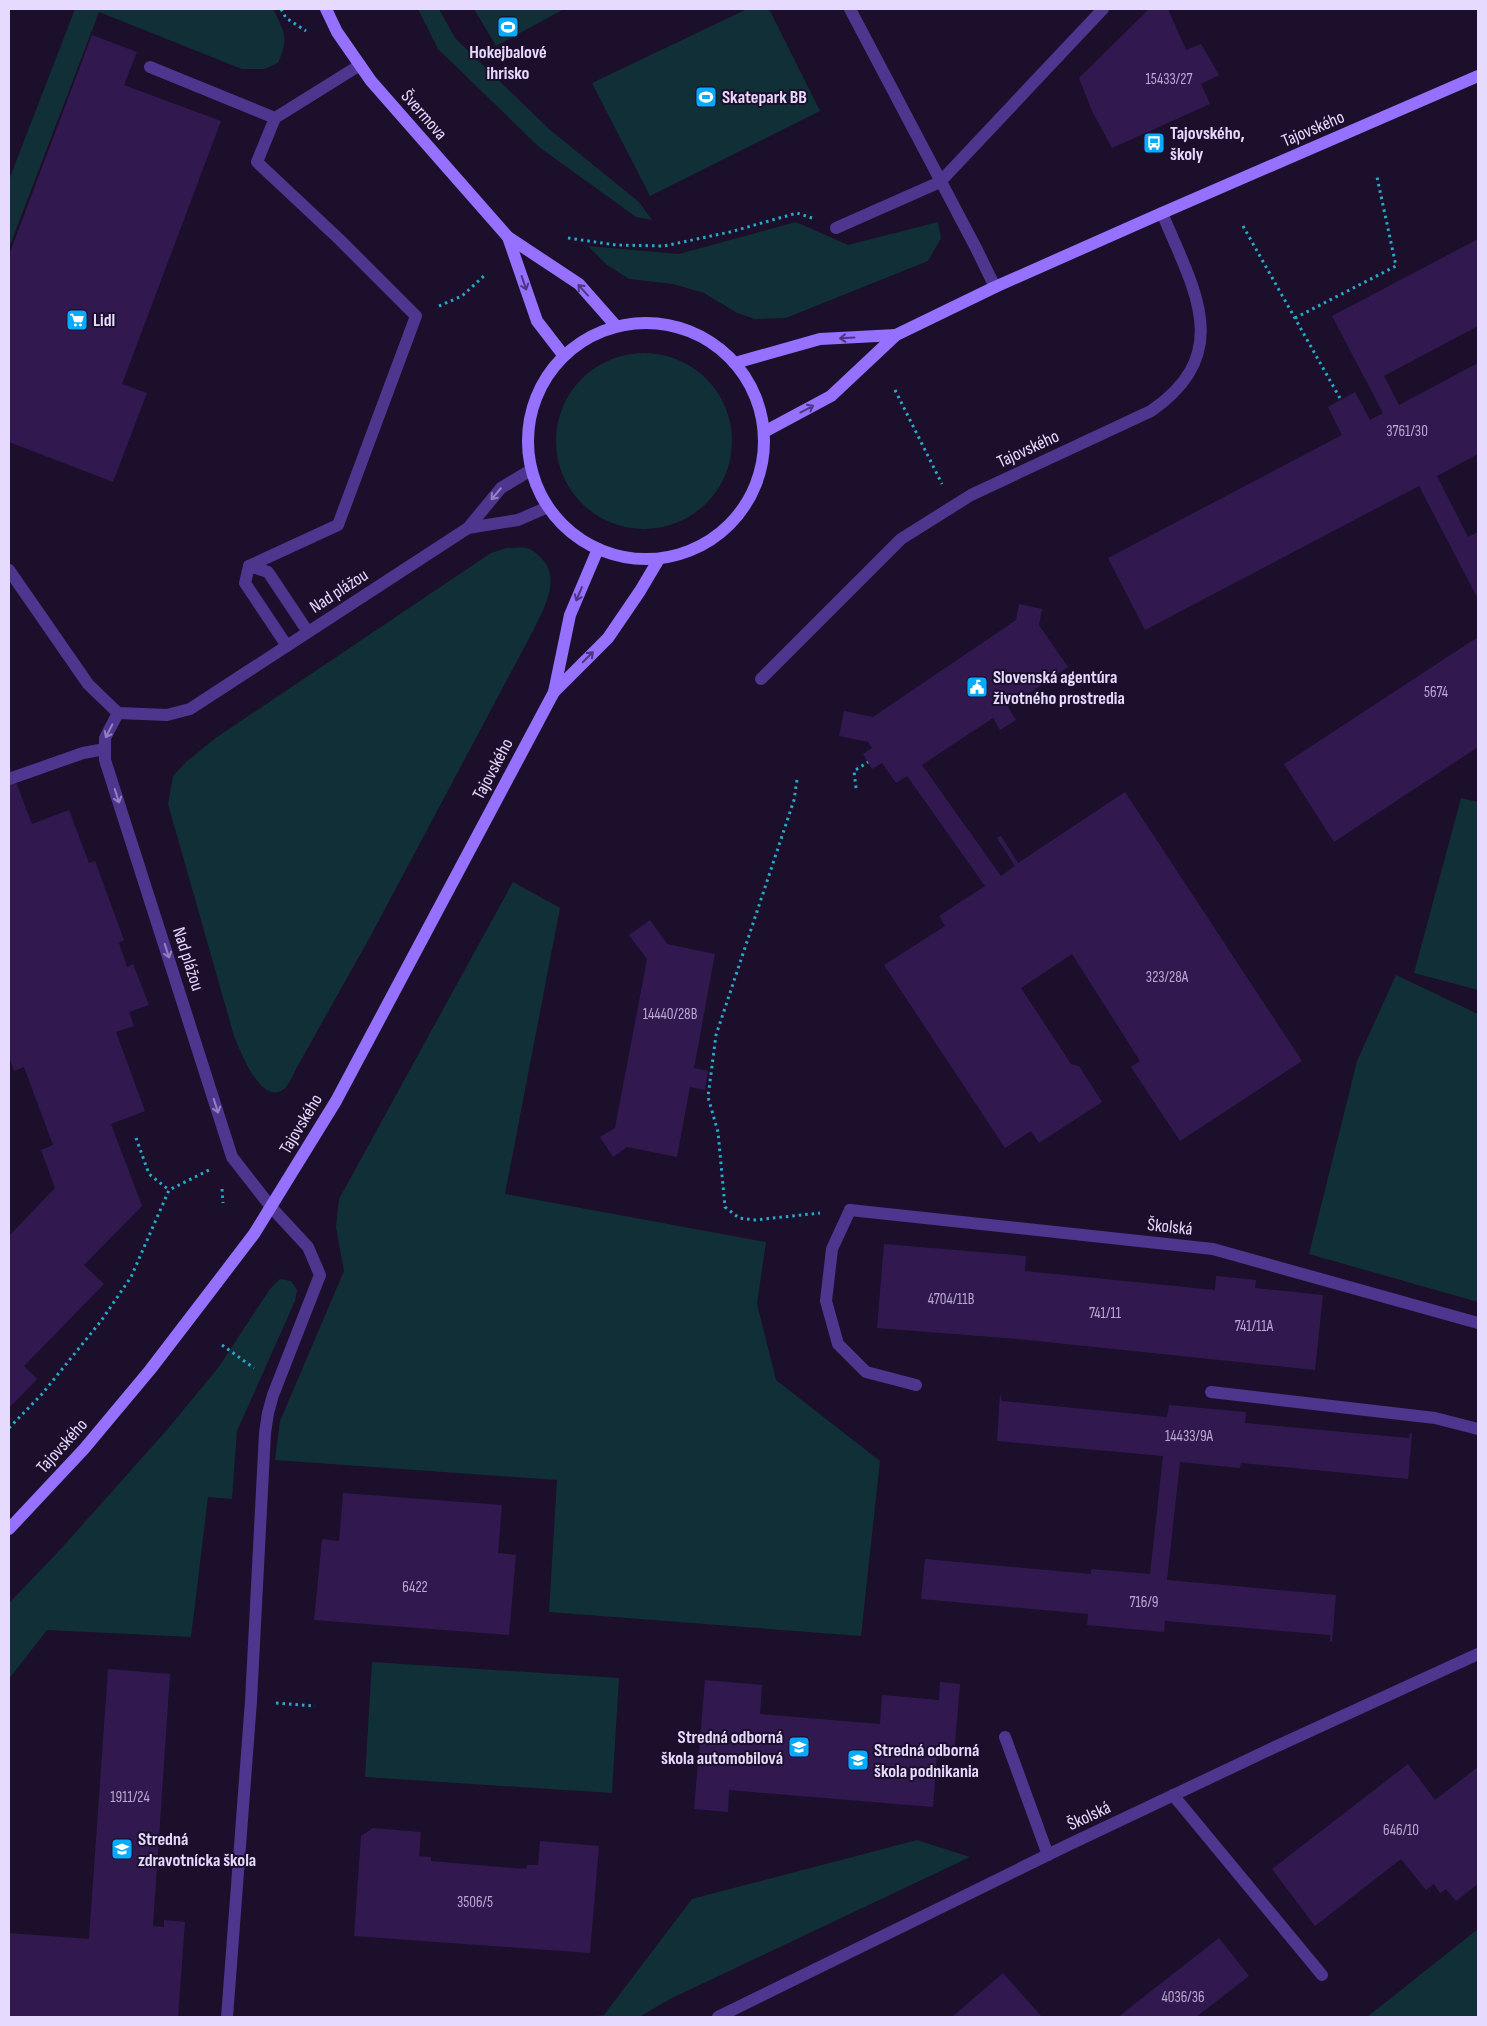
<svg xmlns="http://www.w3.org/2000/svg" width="1487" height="2026" font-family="'Sofia Sans Condensed',sans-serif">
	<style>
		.green { fill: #112f37 }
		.building { fill: #31194f }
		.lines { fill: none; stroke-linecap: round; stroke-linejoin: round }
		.path { stroke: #25abc8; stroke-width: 3; stroke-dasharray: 2.5 4; stroke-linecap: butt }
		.lane { stroke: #4e368f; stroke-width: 12 }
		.street { stroke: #4e368f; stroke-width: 12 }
		.secondary { stroke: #9671ff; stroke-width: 12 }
		.oneway { stroke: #4c3680 }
		.oneway2 { stroke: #9380c1 }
		.labels { text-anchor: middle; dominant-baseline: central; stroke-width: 4; stroke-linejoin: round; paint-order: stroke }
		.number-label { font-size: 15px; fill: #baaad3 }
		.poi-label { font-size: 18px; font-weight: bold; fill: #e7daff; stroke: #1b0f2c; text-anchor: start }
		.street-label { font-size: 18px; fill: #e7daff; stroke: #1b0f2c }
	</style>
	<rect width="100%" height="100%" fill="#1b0f2c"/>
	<g class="green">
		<path d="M75,9h198c12,24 16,28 5,54l-14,6h-22l-143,-57 -90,236v-68z"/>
		<polygon points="418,9 439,9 455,38 549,129 639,202 652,220 636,217 539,147 438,49"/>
		<polygon points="474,9 564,9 496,46"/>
		<polygon points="747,9 769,9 820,111 650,196 592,83"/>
		<polygon points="796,222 848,245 938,222 941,238 928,261 786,318 755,319 737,313 704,293 673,284 629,279 607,265 588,246 679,254"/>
		<circle cx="644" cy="441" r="88"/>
		<path d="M506,548c6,0 14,-1 20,0 7,2 12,6 16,11 19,20 2,49 -8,70l-164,308 -74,132c-3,6 -7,16 -12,20 -23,18 -44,-39 -50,-53l-66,-232 5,-28 14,-15 30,-24 274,-184z"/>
		<polygon points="1461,798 1478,802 1478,990 1414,973"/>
		<polygon points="513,882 560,908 505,1194 766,1242 757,1304 776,1380 880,1461 861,1636 549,1612 557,1480 275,1460 280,1421 344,1271 336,1227 339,1199"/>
		<polygon points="1396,975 1478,1014 1478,1302 1309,1254 1357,1061"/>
		<polygon points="280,1279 291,1281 297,1290 295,1301 237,1431 232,1499 208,1497 191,1637 47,1630 9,1679 9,1603 59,1551 166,1431 218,1368 270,1289"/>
		<polygon points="372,1662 619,1678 612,1793 365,1777"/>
		<polygon points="917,1840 970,1857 672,1998 639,2017 586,2017 604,2015 692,1899"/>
		<polygon points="1478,1929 1478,2017 1367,2017"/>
	</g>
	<g class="building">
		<polygon points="1149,9 1168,9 1186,50 1201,44 1219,75 1201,84 1210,104 1112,148 1092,111 1079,78"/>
		<polygon points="92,35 137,52 124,85 221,121 122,384 147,393 113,482 9,442 9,255"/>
		<polygon points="1478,239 1478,326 1384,376 1399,405 1478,363 1478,454 1437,476 1468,537 1478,532 1478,599 1419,486 1145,630 1108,558 1342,435 1328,407 1355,392 1370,420 1383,413 1332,316"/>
		<polygon points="1019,604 1042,609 1039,625 1068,667 1008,707 1016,720 1000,730 993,718 922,765 1001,876 1015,866 997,838 1001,836 1018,863 1125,792 1302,1061 1180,1141 1131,1067 1140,1061 1072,954 1021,988 1071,1064 1079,1066 1102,1102 1039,1143 1031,1131 1005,1148 884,965 945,926 939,916 985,886 907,776 896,783 882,763 872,769 863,754 872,748 868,742 839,736 844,711 873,717 1016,620"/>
		<polygon points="1478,637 1478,747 1334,842 1284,764"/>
		<polygon points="9,764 32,824 69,810 89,863 95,861 124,940 119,943 127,967 133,964 149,1005 129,1012 134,1026 116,1032 145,1111 111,1124 142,1206 84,1265 104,1284 24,1366 37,1379 9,1408 9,1236 55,1188 41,1150 53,1145 24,1067 14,1071 9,1057"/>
		<polygon points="650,920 667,944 715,954 694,1068 708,1071 705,1090 690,1087 677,1157 627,1147 613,1157 600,1137 615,1128 647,959 629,935"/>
		<polygon points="884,1244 1026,1256 1025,1271 1215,1290 1216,1276 1256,1280 1255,1288 1323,1295 1315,1370 1018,1339 877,1328"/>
		<polygon points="1000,1393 1002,1401 1167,1417 1169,1405 1246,1412 1245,1423 1409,1438 1410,1433 1412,1433 1408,1479 1241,1463 1240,1468 1180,1462 1167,1580 1336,1595 1332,1642 1330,1641 1330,1635 1165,1621 1164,1632 1087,1625 1088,1614 921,1599 925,1559 1091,1574 1091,1569 1150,1574 1163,1456 997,1441"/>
		<polygon points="343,1493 502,1505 498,1553 516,1555 509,1635 314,1620 322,1539 339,1541"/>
		<polygon points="108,1669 170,1674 153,1926 164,1927 164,1920 185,1922 178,2017 9,2017 9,1933 89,1939"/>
		<polygon points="705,1680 762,1685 760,1714 880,1724 882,1695 939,1700 940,1682 960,1684 954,1755 937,1754 933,1807 729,1790 728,1812 694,1809"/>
		<polygon points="1408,1764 1435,1800 1478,1767 1478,1884 1456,1901 1446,1889 1440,1893 1434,1884 1426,1890 1401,1859 1315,1926 1272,1869"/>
		<polygon points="373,1828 421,1832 419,1856 431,1857 431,1861 526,1869 527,1865 538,1865 540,1841 599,1846 590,1953 354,1936 361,1836"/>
		<polygon points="1219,1938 1249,1976 1196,2017 1118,2017"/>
		<polygon points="1003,1973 1042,2017 952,2017"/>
	</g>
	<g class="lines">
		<g class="path">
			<polyline points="281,9 286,18 306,31"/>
			<polyline points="1243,226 1341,400"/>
			<polyline points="568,238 616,245 664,246 730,232 797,213 812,218"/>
			<polyline points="439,306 462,296 486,274"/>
			<polyline points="1295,318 1396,266 1377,177"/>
			<polyline points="895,390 942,484"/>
			<polyline points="797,780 794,800 716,1035 708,1097 718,1132 725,1207 739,1218 755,1220 820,1213"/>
			<polyline points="856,788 854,771 868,762"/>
			<polyline points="136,1138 149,1174 169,1190"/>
			<polyline points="222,1189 223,1203"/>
			<polyline points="222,1345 254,1368"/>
			<polyline points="9,1428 42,1394 101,1321 131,1277 169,1190 209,1170"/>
			<polyline points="276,1703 315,1706"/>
		</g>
		<g class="lane">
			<polyline points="850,9 976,248 995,287"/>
			<polyline points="150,67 275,118"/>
			<polyline points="836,228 940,182 1103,9"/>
			<polyline points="249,566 338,525 416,316 339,239 257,162 275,118 360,65"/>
			<polyline points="249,566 245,583 287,646"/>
			<polyline points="249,566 268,572 308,632"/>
			<path d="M761,679l140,-140 70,-44 180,-84c85,-58 42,-123 11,-198"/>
			<polyline points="9,779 83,753 105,749"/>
			<polyline points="850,1210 832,1249 826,1301 838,1344 866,1372 916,1385"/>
			<polyline points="1211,1392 1435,1418 1478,1429"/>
			<polyline points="1005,1737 1048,1855"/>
			<polyline points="1173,1795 1322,1975"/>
			<polyline points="227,2017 251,1701 265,1433 268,1413 273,1395 320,1275 308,1247 271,1207"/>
		</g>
		<g class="street">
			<polyline points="468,528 518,520 548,507"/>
			<polyline points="9,570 88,684 118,713 167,715 190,709 468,528 501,488 531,470"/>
			<polyline points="118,713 105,738 105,760 232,1157 271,1207"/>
			<polyline points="850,1210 1213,1249 1478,1323"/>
			<polyline points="718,2017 1068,1845 1275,1747 1478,1654"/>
		</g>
		<g class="secondary">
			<polyline points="326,9 337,32 371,81 508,237 579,284 616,326"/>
			<polyline points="508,237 537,321 564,356"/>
			<circle cx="646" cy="441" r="118"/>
			<polyline points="735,363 820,339 896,335"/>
			<polyline points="764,432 831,396 896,335 995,287 1162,213 1478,76"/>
			<polyline points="554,692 608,638 640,591 659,559"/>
			<polyline points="9,1529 84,1449 150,1370 209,1293 254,1234 336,1101 554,692 570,615 598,549"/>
		</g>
	</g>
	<defs><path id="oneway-shaft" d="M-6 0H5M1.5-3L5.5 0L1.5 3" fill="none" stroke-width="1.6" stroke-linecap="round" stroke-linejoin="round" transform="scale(1.25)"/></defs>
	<g class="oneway">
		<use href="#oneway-shaft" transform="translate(524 283) rotate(71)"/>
		<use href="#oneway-shaft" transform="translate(583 290) rotate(-132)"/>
		<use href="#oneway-shaft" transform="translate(847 338) rotate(177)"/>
		<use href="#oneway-shaft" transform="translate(807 409) rotate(-28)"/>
		<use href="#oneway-shaft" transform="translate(579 594) rotate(113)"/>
		<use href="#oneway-shaft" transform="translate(588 657) rotate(-45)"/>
	</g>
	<g class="oneway2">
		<use href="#oneway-shaft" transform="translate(496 494) rotate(130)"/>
		<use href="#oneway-shaft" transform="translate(109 731) rotate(117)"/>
		<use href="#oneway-shaft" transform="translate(117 796) rotate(72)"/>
		<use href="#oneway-shaft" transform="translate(167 951) rotate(72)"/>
		<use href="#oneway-shaft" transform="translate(216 1106) rotate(72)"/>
	</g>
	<defs>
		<g id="stadium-square" transform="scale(1.125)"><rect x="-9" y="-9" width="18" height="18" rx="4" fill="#06abff" stroke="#1b0f2c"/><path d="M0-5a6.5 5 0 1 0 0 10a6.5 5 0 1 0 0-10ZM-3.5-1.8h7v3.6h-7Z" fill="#fff"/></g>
		<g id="bus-square" transform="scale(1.125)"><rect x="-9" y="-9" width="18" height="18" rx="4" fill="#06abff" stroke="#1b0f2c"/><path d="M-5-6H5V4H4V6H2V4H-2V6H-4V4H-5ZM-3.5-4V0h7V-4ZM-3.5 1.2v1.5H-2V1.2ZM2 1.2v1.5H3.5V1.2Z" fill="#fff"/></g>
		<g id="supermarket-square" transform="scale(1.125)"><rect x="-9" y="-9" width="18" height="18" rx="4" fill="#06abff" stroke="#1b0f2c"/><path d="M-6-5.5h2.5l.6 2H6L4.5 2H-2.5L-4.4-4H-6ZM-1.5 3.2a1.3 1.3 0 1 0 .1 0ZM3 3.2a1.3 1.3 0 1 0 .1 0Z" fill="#fff"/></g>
		<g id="civic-square" transform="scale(1.125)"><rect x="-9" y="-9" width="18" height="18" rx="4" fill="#06abff" stroke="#1b0f2c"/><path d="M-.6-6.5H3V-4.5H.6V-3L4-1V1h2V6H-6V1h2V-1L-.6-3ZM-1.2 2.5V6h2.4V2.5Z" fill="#fff"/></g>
		<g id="school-square" transform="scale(1.125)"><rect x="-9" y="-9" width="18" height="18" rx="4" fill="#06abff" stroke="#1b0f2c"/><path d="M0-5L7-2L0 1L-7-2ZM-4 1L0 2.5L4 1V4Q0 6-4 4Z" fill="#fff"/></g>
	</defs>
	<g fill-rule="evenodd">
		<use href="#stadium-square" x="508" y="27"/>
		<use href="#stadium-square" x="706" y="97"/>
		<use href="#bus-square" x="1154" y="143"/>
		<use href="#supermarket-square" x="77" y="320"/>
		<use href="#civic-square" x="977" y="687"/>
		<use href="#school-square" x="799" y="1747"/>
		<use href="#school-square" x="858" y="1760"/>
		<use href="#school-square" x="122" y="1849"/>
	</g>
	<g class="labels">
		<g class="number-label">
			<text x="1169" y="79">15433/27</text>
			<text x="1407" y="431">3761/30</text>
			<text x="1436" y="692">5674</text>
			<text x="1167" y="977">323/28A</text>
			<text x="670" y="1014">14440/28B</text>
			<text x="951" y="1299">4704/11B</text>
			<text x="1105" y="1313">741/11</text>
			<text x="1254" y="1326">741/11A</text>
			<text x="1189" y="1436">14433/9A</text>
			<text x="415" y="1587">6422</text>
			<text x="1144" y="1602">716/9</text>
			<text x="130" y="1797">1911/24</text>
			<text x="1401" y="1830">646/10</text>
			<text x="475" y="1902">3506/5</text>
			<text x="1183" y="1997">4036/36</text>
		</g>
		<g class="poi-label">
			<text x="508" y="52" text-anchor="middle">Hokejbalové<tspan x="508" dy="21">ihrisko</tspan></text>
			<text x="722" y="97">Skatepark BB</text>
			<text x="1170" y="133">Tajovského,<tspan x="1170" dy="21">školy</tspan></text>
			<text x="93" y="320">Lidl</text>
			<text x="993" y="677">Slovenská agentúra<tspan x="993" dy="21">životného prostredia</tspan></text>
			<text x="783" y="1737" text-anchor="end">Stredná odborná<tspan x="783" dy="21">škola automobilová</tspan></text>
			<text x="874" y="1750">Stredná odborná<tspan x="874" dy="21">škola podnikania</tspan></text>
			<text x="138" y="1839">Stredná<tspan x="138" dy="21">zdravotnícka škola</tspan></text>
		</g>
		<g class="street-label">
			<text transform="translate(424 115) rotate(49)">Švermova</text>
			<text transform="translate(1313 129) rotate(-23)">Tajovského</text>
			<text transform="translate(1028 449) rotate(-25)">Tajovského</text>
			<text transform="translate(339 591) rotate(-33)">Nad plážou</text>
			<text transform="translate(493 769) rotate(-62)">Tajovského</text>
			<text transform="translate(188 959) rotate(72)">Nad plážou</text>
			<text transform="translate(301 1124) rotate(-59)">Tajovského</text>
			<text transform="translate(1170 1227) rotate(6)">Školská</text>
			<text transform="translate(62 1446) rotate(-48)">Tajovského</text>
			<text transform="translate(1089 1816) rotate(-25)">Školská</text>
		</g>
	</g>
	<rect width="1487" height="2026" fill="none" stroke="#e7daff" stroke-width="20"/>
</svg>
